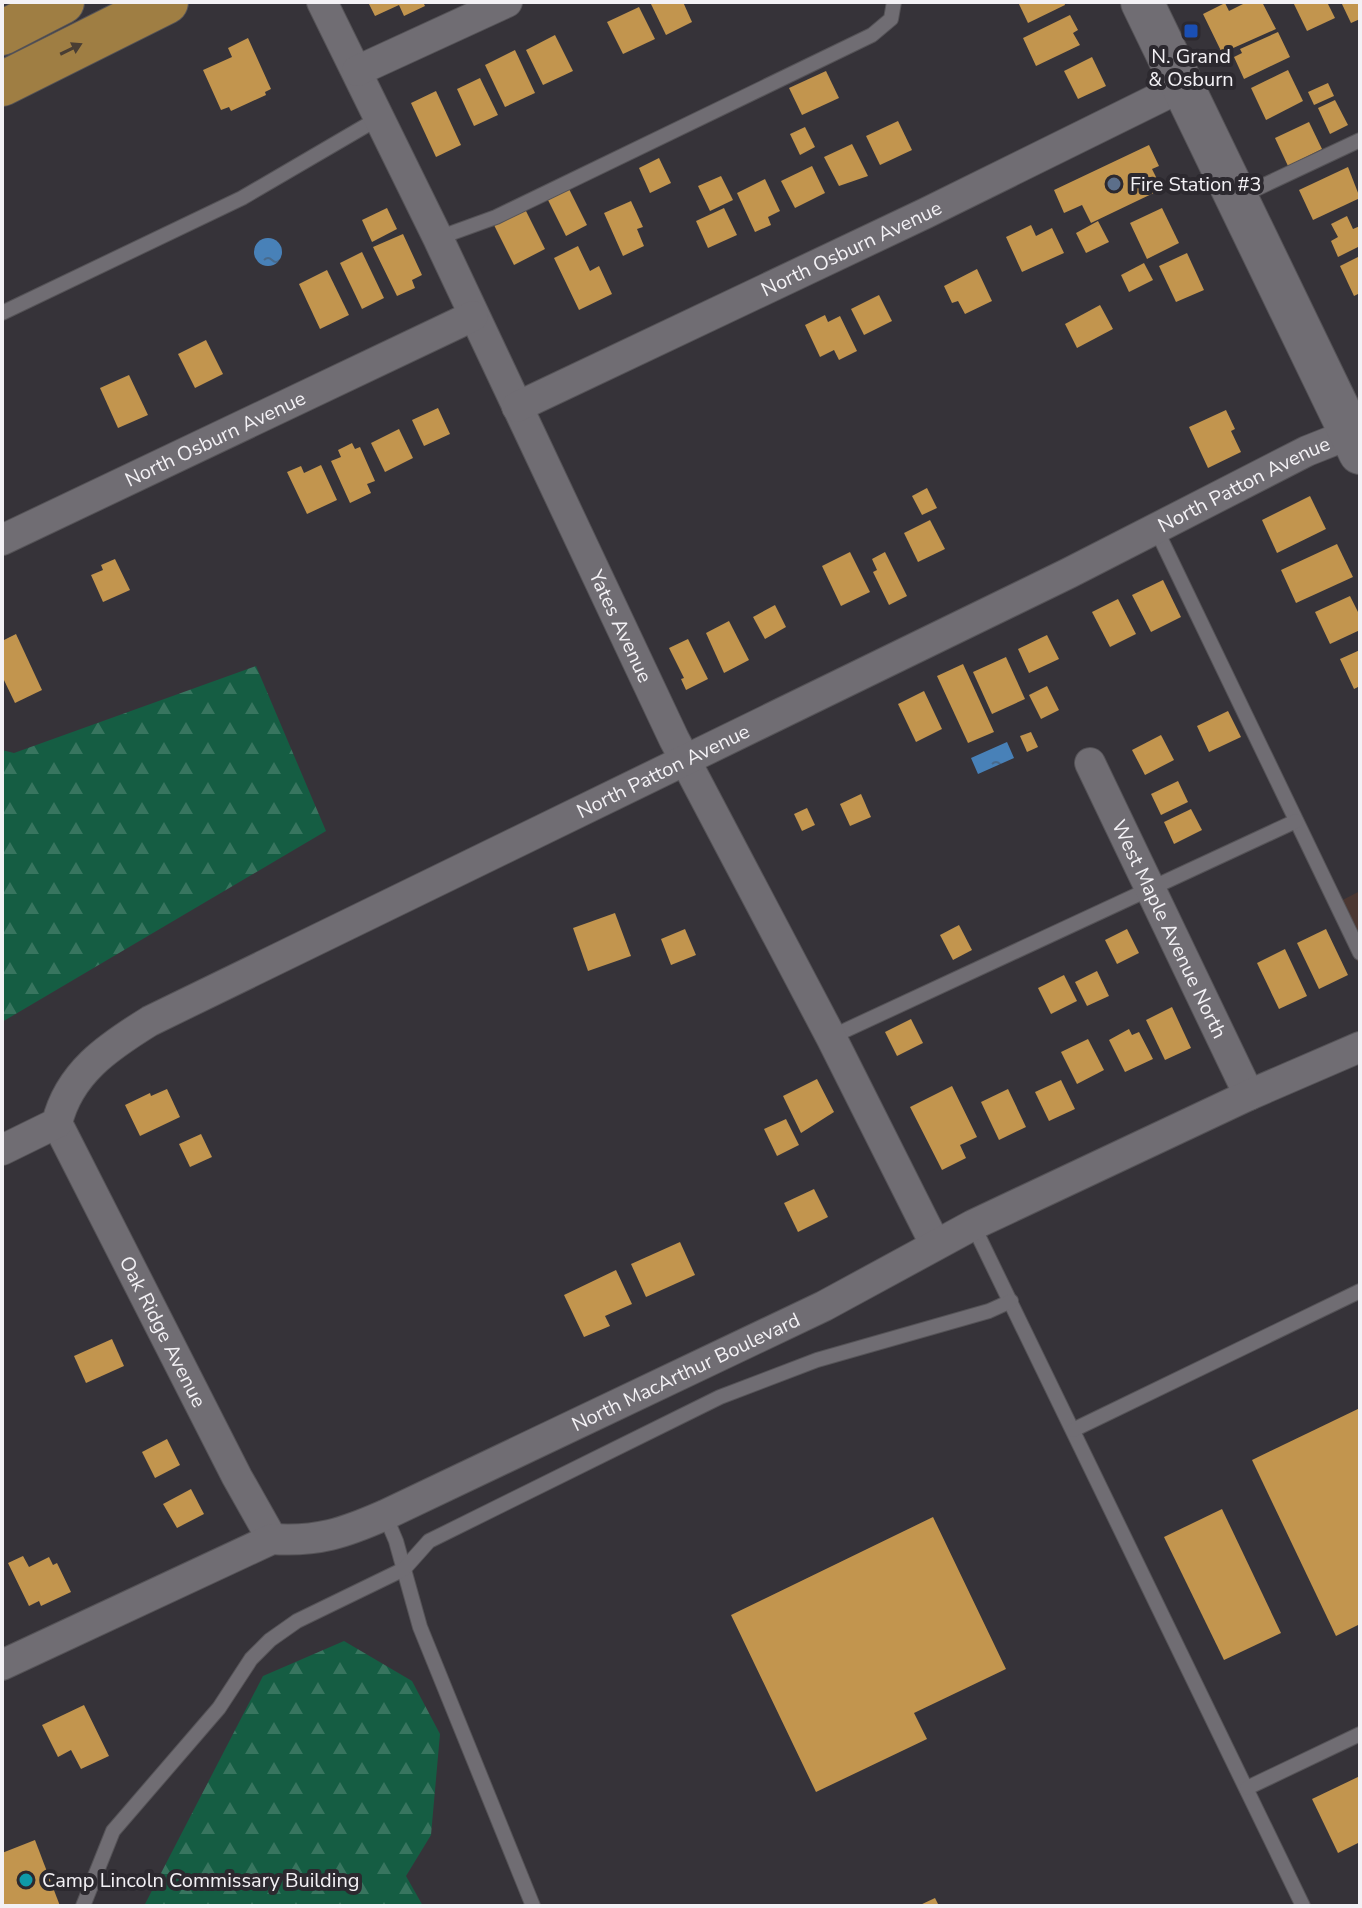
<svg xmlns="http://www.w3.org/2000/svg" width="1362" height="1908" font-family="'Nunito Sans',sans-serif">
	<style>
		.commercial { fill: #4b3732 }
		.forest { fill: url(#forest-firs) }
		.water { fill: url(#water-ripples) }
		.building { fill: #c2954e }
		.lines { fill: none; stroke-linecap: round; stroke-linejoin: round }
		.service-casing { stroke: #555357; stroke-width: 16 }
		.minor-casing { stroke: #555357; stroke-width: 32 }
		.secondary-casing { stroke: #555357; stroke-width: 44 }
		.primary-casing { stroke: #555357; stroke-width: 46 }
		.service { stroke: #706d73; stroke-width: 14 }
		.minor { stroke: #706d73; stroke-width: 30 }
		.secondary { stroke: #706d73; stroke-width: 42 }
		.primary { stroke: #9f7e43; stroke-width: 44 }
		.oneway { fill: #493e34 }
		.transit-dot { fill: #1a4fb4; stroke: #2c292f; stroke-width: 3 }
		.service-dot { fill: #5c6f8a; stroke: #2c292f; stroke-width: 3 }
		.culture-dot { fill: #0f9aa8; stroke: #2c292f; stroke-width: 3 }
		.labels { text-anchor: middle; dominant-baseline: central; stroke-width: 8; stroke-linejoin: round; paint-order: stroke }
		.poi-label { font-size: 20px; fill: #f3f1f5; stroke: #2c292f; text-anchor: start }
		.street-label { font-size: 20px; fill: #f3f1f5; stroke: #2c292f }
	</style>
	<defs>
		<pattern id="forest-firs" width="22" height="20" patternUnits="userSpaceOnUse" patternTransform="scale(2)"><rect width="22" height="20" fill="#155d43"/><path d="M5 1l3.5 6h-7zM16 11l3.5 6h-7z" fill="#38755f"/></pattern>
		<pattern id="water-ripples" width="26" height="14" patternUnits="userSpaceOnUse" patternTransform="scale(2)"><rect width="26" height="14" fill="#4881b8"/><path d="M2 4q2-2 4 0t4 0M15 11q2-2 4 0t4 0" fill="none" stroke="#486a8c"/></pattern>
	</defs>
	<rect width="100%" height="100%" fill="#363339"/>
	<polygon class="commercial" points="1360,891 1360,967 1331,906"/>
	<g class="forest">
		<polygon points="256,666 326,831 2,1022 2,750 14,753"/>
		<polygon points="344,1641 412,1681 440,1734 431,1835 406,1876 423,1906 144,1906 263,1676"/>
	</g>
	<g class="water">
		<circle cx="268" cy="252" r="14"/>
		<polygon points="1007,742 1014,758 978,774 971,758"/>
	</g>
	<g class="building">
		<polygon points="368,2 423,2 425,6 404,16 399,5 375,16"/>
		<polygon points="650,2 683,2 692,22 666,35"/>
		<polygon points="1018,2 1064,2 1065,5 1028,23"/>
		<polygon points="1247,2 1262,2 1276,29 1222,53 1203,14 1225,3 1229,11"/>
		<polygon points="1293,2 1327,2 1335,18 1307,31"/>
		<polygon points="1341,2 1360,2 1360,19 1351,23"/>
		<polygon points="639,7 655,39 623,54 607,22"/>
		<polygon points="1070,15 1078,30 1073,33 1080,45 1036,66 1023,38"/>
		<polygon points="1278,32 1290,57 1244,79 1234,57 1242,53 1240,49"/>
		<polygon points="555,35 573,71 543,85 526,50"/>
		<polygon points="248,38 271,89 265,92 266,95 231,111 229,107 221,110 203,70 232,57 228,48"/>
		<polygon points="515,50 535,93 505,107 485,65"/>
		<polygon points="1092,57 1106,86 1078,99 1064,71"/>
		<polygon points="1288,70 1303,101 1266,120 1251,88"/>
		<polygon points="826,71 839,98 802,115 789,88"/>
		<polygon points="480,78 498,115 474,126 457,89"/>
		<polygon points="1328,83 1334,96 1314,105 1308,92"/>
		<polygon points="436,91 461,145 436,157 411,103"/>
		<polygon points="1335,100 1348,125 1330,134 1318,108"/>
		<polygon points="898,121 912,150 880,165 866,136"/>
		<polygon points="1309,122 1322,149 1288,166 1275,138"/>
		<polygon points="805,127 815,147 800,155 790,134"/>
		<polygon points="852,144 868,176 839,186 824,157"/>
		<polygon points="1149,145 1159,166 1152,169 1162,189 1091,223 1082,205 1064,213 1054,190"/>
		<polygon points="659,158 671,183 650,193 639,168"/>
		<polygon points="812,166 825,193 795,208 781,181"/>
		<polygon points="1348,167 1360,198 1313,220 1299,190"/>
		<polygon points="721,176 733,200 710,211 698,186"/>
		<polygon points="765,179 780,211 768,217 771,225 755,232 737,193"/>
		<polygon points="569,189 587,225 566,236 548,200"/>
		<polygon points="631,201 643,227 637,229 644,246 623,256 604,213"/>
		<polygon points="387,208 397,229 372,242 362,220"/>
		<polygon points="724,208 737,235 708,248 696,221"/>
		<polygon points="1162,208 1179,243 1147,259 1130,223"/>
		<polygon points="525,209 545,249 514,265 494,225"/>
		<polygon points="1347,216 1353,229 1360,226 1360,246 1338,257 1331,241 1338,237 1331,224"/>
		<polygon points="1098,221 1109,242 1086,253 1076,233"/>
		<polygon points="1031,225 1036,236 1052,228 1064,253 1022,272 1006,237"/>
		<polygon points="403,234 422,275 412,280 415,288 397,296 373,247"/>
		<polygon points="578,246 590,271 599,266 612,294 579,310 554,258"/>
		<polygon points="362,252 384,298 362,309 340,263"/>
		<polygon points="1187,253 1204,290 1176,302 1159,266"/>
		<polygon points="1360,256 1360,293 1354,296 1340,266"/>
		<polygon points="1144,263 1153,280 1129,292 1121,275"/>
		<polygon points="977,269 992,301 965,314 958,301 952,303 944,286"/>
		<polygon points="327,270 349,315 320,329 299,284"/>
		<polygon points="879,295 892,321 864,335 851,309"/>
		<polygon points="1100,305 1113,329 1077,348 1065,324"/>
		<polygon points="825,315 828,322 840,316 857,351 839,360 834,350 820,357 805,325"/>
		<polygon points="206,340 223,374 195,388 178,354"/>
		<polygon points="129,375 148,415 118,428 100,388"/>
		<polygon points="438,408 450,434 424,446 412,420"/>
		<polygon points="1226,410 1235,429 1231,431 1241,452 1208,468 1189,427"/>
		<polygon points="399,429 413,458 385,472 371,443"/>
		<polygon points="352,443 355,449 360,447 375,481 367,484 371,493 350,503 331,461 341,457 338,450"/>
		<polygon points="321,465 337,500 307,514 287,472 301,466 304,473"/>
		<polygon points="927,488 937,508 922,515 912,496"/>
		<polygon points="1310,496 1326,529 1277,553 1262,520"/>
		<polygon points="930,520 945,549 918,562 904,533"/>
		<polygon points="1337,544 1353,577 1296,603 1281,570"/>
		<polygon points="850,552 870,592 841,606 822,566"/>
		<polygon points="885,552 907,596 889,605 873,572 877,570 872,559"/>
		<polygon points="115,559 130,590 103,602 91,575 103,570 101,565"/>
		<polygon points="1163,580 1181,617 1151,632 1132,595"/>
		<polygon points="1350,596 1360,616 1360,630 1330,644 1315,612"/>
		<polygon points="1118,599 1136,634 1110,647 1092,612"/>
		<polygon points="775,605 786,627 765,639 753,617"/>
		<polygon points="729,621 749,660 724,673 706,633"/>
		<polygon points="16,634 42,690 15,703 2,676 2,641"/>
		<polygon points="1047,635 1059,659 1029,673 1018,649"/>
		<polygon points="688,639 708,679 686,690 681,679 684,678 669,648"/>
		<polygon points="1360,650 1360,686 1354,689 1340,659"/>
		<polygon points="1006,657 1025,699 992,714 973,672"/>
		<polygon points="963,664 994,732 968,743 937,676"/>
		<polygon points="1047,686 1059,710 1041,719 1029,695"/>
		<polygon points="924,691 942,729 916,742 898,704"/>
		<polygon points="1228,711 1241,737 1209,752 1197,726"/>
		<polygon points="1031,732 1038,747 1027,752 1020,736"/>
		<polygon points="1161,735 1174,760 1145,775 1132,750"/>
		<polygon points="1178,781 1188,802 1161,815 1151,794"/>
		<polygon points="861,794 871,817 850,826 840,804"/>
		<polygon points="807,808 815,825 802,831 794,814"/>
		<polygon points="1191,809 1202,830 1174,844 1164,822"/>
		<polygon points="615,913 631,956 588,971 573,928"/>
		<polygon points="959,925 972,950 953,960 940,935"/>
		<polygon points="685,929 696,955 671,965 661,939"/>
		<polygon points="1127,929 1139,953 1117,964 1105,940"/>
		<polygon points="1326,929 1348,975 1319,989 1297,943"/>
		<polygon points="1285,949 1307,996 1279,1009 1257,963"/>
		<polygon points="1097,971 1109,996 1087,1006 1075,982"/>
		<polygon points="1064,975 1077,1001 1051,1014 1038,988"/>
		<polygon points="1172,1007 1191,1048 1165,1060 1146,1020"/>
		<polygon points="911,1019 923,1043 897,1056 885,1032"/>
		<polygon points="1129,1029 1132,1035 1139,1032 1153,1059 1125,1072 1109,1040"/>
		<polygon points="1088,1039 1104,1070 1077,1084 1061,1052"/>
		<polygon points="817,1079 834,1112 801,1133 783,1096"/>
		<polygon points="1061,1080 1075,1109 1049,1121 1035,1092"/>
		<polygon points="952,1086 977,1137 960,1145 966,1158 942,1170 910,1107"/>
		<polygon points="167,1089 180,1117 140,1136 125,1105 150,1093 151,1096"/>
		<polygon points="1008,1089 1026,1127 999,1140 981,1102"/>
		<polygon points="786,1119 799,1145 777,1156 764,1129"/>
		<polygon points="201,1134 212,1157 190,1167 179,1144"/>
		<polygon points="814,1189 828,1217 798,1232 784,1203"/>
		<polygon points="680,1242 695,1275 646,1297 631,1264"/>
		<polygon points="616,1270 632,1304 605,1316 610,1326 584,1337 564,1295"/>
		<polygon points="112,1339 124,1366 86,1383 74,1356"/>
		<polygon points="1360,1408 1360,1624 1336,1636 1252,1460"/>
		<polygon points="167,1439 180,1465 155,1478 142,1452"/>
		<polygon points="191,1489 204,1514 177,1528 163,1504"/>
		<polygon points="1222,1509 1281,1633 1224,1660 1164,1537"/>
		<polygon points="933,1517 1006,1669 914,1713 927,1739 816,1792 731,1615"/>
		<polygon points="23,1556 29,1567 49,1557 53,1565 57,1563 71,1592 41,1606 39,1601 29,1606 8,1563"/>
		<polygon points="84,1705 109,1756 81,1769 71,1750 58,1757 42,1725"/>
		<polygon points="1360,1776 1360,1842 1338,1853 1312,1799"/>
		<polygon points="35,1840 60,1906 2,1906 2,1853"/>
		<polygon points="935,1898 939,1906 918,1906"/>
	</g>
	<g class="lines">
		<g class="service-casing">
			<g id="service">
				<polyline points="1241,196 1360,140"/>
				<polyline points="438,238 496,217 872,35 891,19 894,2"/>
				<polyline points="2,313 242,198 379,118"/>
				<polyline points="1156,529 1360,953"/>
				<polyline points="831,1037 1296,821"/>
				<polyline points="973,1225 1303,1906"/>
				<polyline points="1073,1430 1360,1291"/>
				<polyline points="385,1515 396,1541 420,1627 533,1906"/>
				<polyline points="1247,1788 1360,1734"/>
				<polyline points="83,1906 113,1831 219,1708 251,1659 270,1640 297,1621 404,1569 429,1541 720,1397 817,1360 989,1311 1011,1301"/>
			</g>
		</g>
		<g class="minor-casing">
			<g id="minor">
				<path id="s1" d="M322,2l116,236 236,501 157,298 104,207"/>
				<polyline points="357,71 507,2"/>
				<path id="s2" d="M517,407l409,-194 257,-127"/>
				<path id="s3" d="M2,540l471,-224"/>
				<path id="s4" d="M1090,763l159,332"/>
				<path id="s5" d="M57,1123l180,354 35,62"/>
				<path id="s6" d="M2,1150l55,-27c12,-50 51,-76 93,-102l919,-448 238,-122 53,-21"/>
				<path id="s7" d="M2,1665l270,-126c46,3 72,-6 113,-24l439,-209 149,-81 276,-130 111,-48"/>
			</g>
		</g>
		<g class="secondary-casing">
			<polyline id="secondary" points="1142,2 1360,453"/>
		</g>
		<g class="primary-casing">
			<g id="primary">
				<polyline points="2,33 62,2"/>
				<polyline points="2,84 166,2"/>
			</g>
		</g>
		<use href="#service" class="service"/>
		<use href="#minor" class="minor"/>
		<use href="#secondary" class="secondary"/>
		<use href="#primary" class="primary"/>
	</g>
	<defs><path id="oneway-solid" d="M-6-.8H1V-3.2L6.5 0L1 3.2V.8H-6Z" transform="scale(2)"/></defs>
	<use class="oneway" href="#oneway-solid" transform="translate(71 49) rotate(-26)"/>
	<rect class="transit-dot" x="1183" y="23" width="16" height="16" rx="4"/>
	<circle class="service-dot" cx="1114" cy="184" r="8"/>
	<circle class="culture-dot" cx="26" cy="1880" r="8"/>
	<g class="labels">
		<g class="poi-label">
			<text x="1191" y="56" text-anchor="middle">N. Grand<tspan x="1191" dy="23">&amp; Osburn</tspan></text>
			<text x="1130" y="184">Fire Station #3</text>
			<text x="42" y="1880">Camp Lincoln Commissary Building</text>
		</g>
		<g class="street-label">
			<text stroke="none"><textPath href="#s2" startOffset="370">North Osburn Avenue</textPath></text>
			<text stroke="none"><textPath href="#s3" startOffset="236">North Osburn Avenue</textPath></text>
			<text stroke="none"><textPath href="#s6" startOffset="1422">North Patton Avenue</textPath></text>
			<text stroke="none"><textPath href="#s1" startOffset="692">Yates Avenue</textPath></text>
			<text stroke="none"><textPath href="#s6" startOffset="774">North Patton Avenue</textPath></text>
			<text stroke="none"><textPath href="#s4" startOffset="184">West Maple Avenue North</textPath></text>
			<text stroke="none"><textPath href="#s5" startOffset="234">Oak Ridge Avenue</textPath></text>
			<text stroke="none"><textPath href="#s7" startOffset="748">North MacArthur Boulevard</textPath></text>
		</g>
	</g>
	<rect width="1362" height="1908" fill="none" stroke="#f3f1f5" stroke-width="8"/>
</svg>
